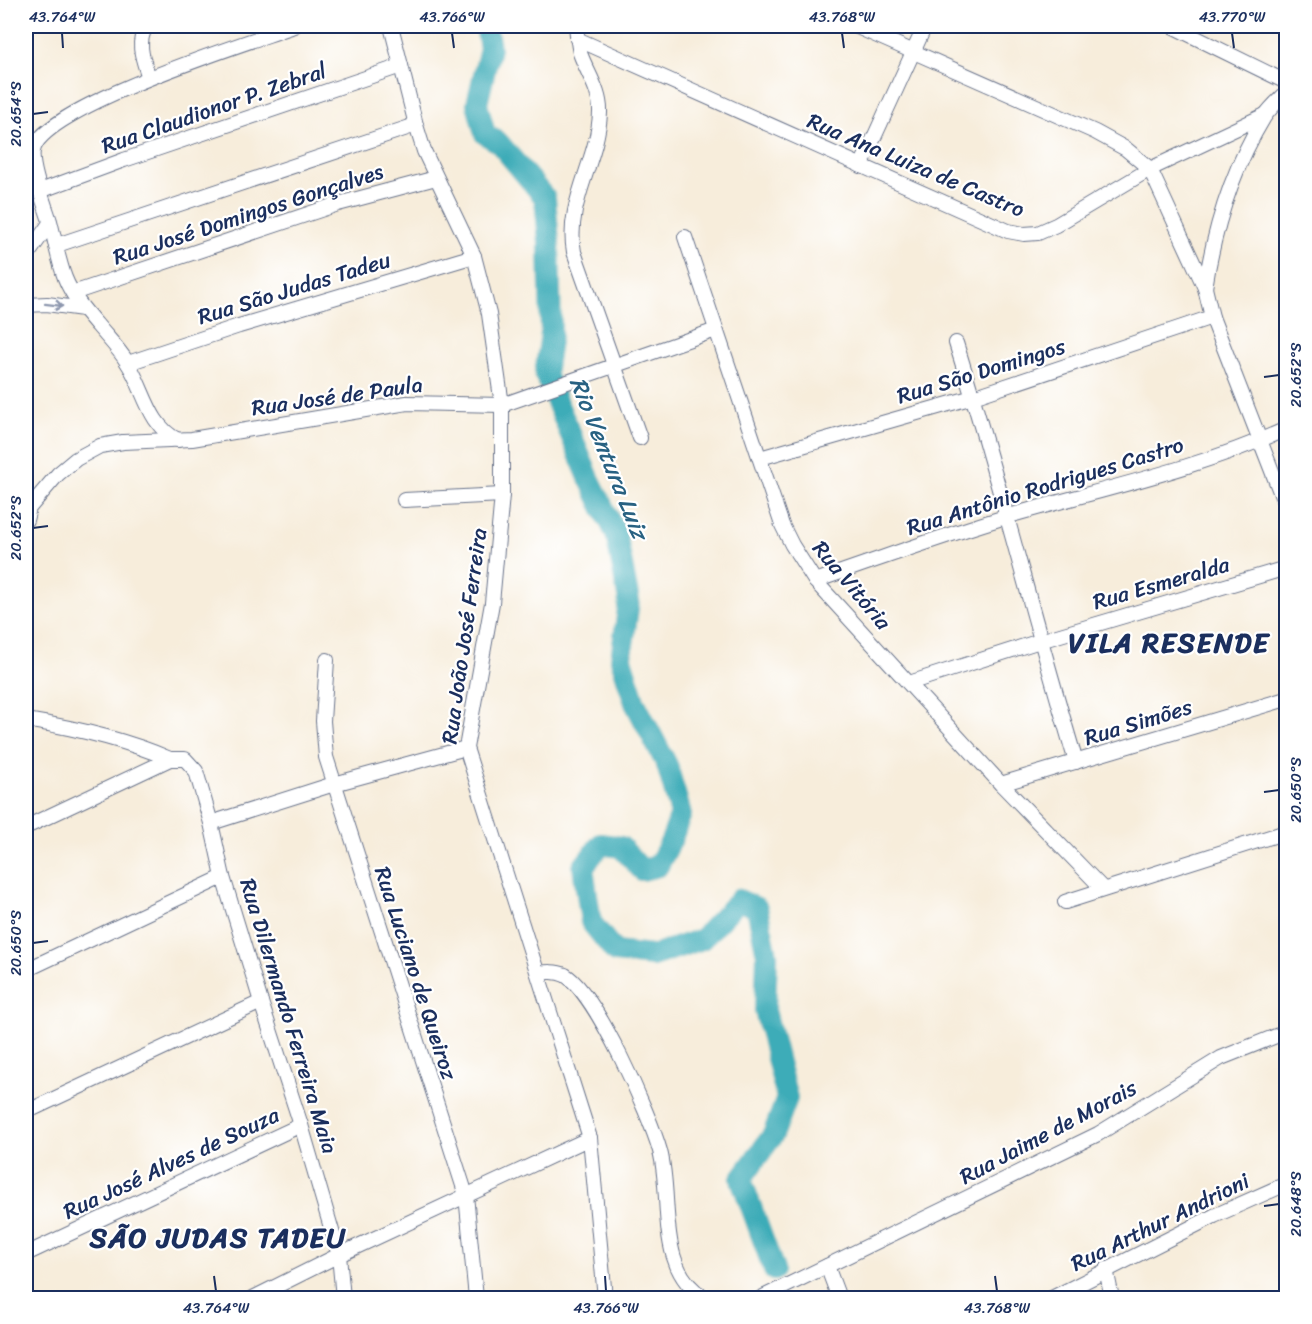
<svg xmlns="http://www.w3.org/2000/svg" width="1312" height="1324" font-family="Sriracha,sans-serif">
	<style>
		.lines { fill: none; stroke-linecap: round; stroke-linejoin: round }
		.river { stroke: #3cacb8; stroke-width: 22 }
		.minor-casing { stroke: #68728a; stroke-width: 16 }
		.minor { stroke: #fff; stroke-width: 14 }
		.oneway { stroke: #8d97ae }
		.ticks { fill: none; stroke: #1b2f5e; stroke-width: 2 }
		.labels { text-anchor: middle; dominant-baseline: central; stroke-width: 4.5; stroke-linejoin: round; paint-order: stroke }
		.street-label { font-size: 22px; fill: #1b2f5e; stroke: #fff }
		.water-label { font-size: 24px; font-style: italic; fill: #286182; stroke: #fff }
		.district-label { font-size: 28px; font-weight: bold; letter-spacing: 1.5px; fill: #1b2f5e; stroke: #fff }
		.neatline { fill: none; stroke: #1b2f5e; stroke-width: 2 }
		.ticks-label { font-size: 15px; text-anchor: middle; fill: #1b2f5e }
	</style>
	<rect width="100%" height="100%" fill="#fff"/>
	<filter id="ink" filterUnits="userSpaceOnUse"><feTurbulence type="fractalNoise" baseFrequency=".0167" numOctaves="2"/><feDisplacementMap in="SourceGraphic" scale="12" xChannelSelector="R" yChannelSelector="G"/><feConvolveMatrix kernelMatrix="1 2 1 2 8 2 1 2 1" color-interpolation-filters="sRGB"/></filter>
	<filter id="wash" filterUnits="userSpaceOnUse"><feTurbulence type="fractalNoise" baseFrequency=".008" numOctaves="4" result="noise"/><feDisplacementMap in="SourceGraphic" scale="24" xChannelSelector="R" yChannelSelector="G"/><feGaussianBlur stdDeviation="1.35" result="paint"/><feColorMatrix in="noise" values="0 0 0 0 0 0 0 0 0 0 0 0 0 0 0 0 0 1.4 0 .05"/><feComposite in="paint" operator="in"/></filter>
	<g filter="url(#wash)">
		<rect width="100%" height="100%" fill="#f7eddb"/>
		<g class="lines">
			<polyline class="river" points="486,26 490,48 477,104 485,134 499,143 545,198 549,242 551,334 545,374 589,478 616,534 629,601 621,659 635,703 667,765 681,814 671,841 658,866 642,870 621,847 601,844 583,867 591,922 615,952 652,956 702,939 739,900 757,908 767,955 765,1010 787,1098 773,1135 741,1179 774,1270"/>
		</g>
	</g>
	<g filter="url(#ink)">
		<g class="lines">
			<g class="minor-casing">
				<g id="minor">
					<path d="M146,26c-10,18 -3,33 3,52"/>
					<polyline points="391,26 416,125 424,151 474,256 489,314 502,405 502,495 492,603 466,748 590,1138 605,1298"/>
					<path d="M576,26c1,9 2,18 4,27 7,20 21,38 20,60 -2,48 -35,90 -26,139l66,186"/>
					<polyline points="855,26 1095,132 1126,149 1150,169 1205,288 1212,317 1286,507"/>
					<polyline points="1172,26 1286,82"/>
					<polyline points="577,39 1008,231 1024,234 1038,233 1056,225 1150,169 1265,115"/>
					<polyline points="861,166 925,26"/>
					<polyline points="40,191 124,160 401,66"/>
					<polyline points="685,237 782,525 792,545 815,581 1001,784 1103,889"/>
					<polyline points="57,245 416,125"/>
					<polyline points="26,257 50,223"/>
					<path d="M1205,288c9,-59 28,-120 59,-171 6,-9 15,-17 22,-24"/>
					<polyline points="73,293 338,204 436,178"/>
					<polyline points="26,305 47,304 83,309"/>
					<path d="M956,343c44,139 78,280 120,419"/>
					<polyline points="128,363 239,326 474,256"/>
					<path d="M178,440c-30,-14 -34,-53 -51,-78 -8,-13 -19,-24 -29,-36 -12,-14 -26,-30 -33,-48 -7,-18 -10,-38 -15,-57 -5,-16 -20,-54 -17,-70 7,-44 217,-109 261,-125"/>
					<polyline points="760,458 973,397 1212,317"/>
					<polyline points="404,500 502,495"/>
					<polyline points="26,520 29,508 58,474 76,459 100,446 123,442 192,439 407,403 502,405 716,330"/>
					<path d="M815,581c65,-22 129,-46 194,-65 93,-27 189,-47 277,-87"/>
					<polyline points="327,660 323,721 326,757 466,1195 476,1298"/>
					<polyline points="909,683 1040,641 1286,568"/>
					<path d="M26,720c49,8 98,19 144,39"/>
					<polyline points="1001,784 1286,699"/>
					<polyline points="211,823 334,784 466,748"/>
					<polyline points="26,827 170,759 185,759 196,771 211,823 223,877 261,1002 301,1125 339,1255 343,1298"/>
					<polyline points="1065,902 1286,832"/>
					<polyline points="26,970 223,877"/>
					<path d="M538,973c9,-1 18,-2 27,2 31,18 85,140 95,176 13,48 -5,118 45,147"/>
					<polyline points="26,1112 261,1002"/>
					<polyline points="26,1254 301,1125"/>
					<polyline points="827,1266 839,1298"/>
					<polyline points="1106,1269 1112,1298"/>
					<polyline points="253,1298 339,1255 590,1138"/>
					<polyline points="761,1298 1098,1134 1221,1058 1286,1032"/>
					<polyline points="1052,1298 1214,1216 1286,1184"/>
				</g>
			</g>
			<use href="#minor" class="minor"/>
		</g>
		<defs><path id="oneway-shaft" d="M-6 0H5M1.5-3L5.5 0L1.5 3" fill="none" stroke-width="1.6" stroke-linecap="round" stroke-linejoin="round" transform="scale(1.5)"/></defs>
		<use class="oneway" href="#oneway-shaft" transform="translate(54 305) rotate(7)"/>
	</g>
	<path class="ticks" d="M62,33l1,15M452,33l2,15M842,33l2,15M1232,33l2,15M33,114l15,-2M1264,377l15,-2M33,528l15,-2M1264,792l15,-2M33,943l15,-2M1264,1206l15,-2M214,1276l2,15M605,1276l1,15M995,1276l2,15"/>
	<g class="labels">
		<g class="street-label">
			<text transform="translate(214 108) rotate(-19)">Rua Claudionor P. Zebral</text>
			<text transform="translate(916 165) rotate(23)">Rua Ana Luiza de Castro</text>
			<text transform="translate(248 214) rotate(-18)">Rua José Domingos Gonçalves</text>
			<text transform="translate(294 288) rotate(-17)">Rua São Judas Tadeu</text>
			<text transform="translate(981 371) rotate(-17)">Rua São Domingos</text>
			<text transform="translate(337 396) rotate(-8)">Rua José de Paula</text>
			<text transform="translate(1045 486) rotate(-17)">Rua Antônio Rodrigues Castro</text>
			<text transform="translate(1161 583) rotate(-16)">Rua Esmeralda</text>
			<text transform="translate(852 585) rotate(50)">Rua Vitória</text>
			<text transform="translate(464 636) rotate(-82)">Rua João José Ferreira</text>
			<text transform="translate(1138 722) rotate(-17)">Rua Simões</text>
			<text transform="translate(416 973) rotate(72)">Rua Luciano de Queiroz</text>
			<text transform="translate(289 1016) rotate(73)">Rua Dilermando Ferreira Maia</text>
			<text transform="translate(1048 1132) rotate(-28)">Rua Jaime de Morais</text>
			<text transform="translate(171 1163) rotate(-25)">Rua José Alves de Souza</text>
			<text transform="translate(1160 1222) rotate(-26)">Rua Arthur Andrioni</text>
		</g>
		<g class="water-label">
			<text transform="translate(609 458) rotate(68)">Rio Ventura Luiz</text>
		</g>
		<g class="district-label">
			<text x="1169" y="642">VILA RESENDE</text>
			<text x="218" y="1237">SÃO JUDAS TADEU</text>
		</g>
	</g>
	<rect width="1312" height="1324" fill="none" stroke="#fff" stroke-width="66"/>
	<rect x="33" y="33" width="1246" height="1258" class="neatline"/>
	<g class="ticks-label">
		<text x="62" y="22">43.764°W</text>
		<text x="452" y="22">43.766°W</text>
		<text x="842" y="22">43.768°W</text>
		<text x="1232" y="22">43.770°W</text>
		<text transform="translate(16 114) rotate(-90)" y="5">20.654°S</text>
		<text transform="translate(1296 375) rotate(-90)" y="5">20.652°S</text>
		<text transform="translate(16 528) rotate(-90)" y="5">20.652°S</text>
		<text transform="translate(1296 790) rotate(-90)" y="5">20.650°S</text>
		<text transform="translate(16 943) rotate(-90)" y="5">20.650°S</text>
		<text transform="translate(1296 1204) rotate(-90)" y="5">20.648°S</text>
		<text x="216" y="1313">43.764°W</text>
		<text x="606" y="1313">43.766°W</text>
		<text x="997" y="1313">43.768°W</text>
	</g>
</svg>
